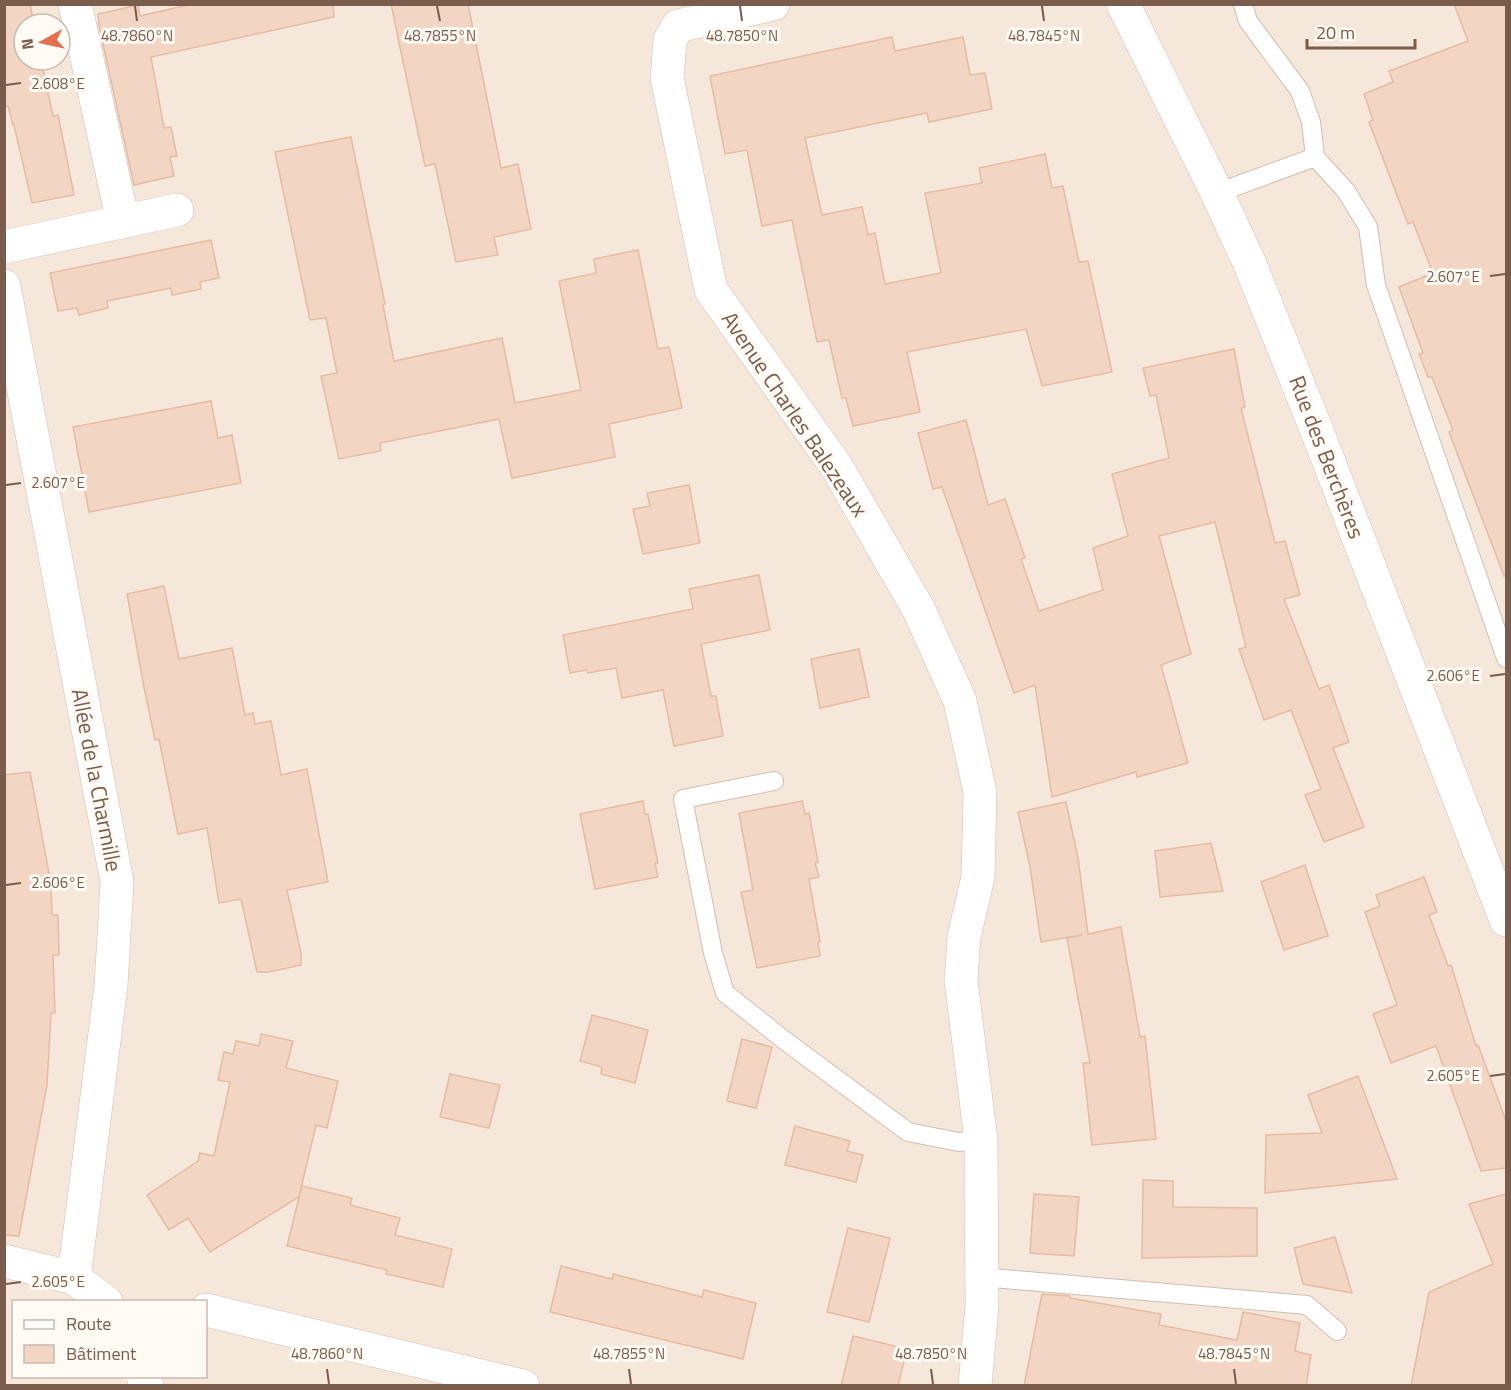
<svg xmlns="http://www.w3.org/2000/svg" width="1511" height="1390" font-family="'Titillium Web',sans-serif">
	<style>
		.residential { fill: #f5e8da; fill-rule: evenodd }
		.building { fill: #f3d5c3; stroke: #e6bba3; stroke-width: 1.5 }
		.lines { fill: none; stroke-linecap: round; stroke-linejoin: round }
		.service-casing { stroke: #d1beb0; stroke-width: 20 }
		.minor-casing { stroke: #d1beb0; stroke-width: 34 }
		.tertiary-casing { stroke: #d1beb0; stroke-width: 34 }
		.service { stroke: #fff; stroke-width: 18 }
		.minor { stroke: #fff; stroke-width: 33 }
		.tertiary { stroke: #fff; stroke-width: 33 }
		.ticks { fill: none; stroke: #7a5c4d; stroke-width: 2 }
		.labels { text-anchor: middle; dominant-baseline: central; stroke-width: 6; stroke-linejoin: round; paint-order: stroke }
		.street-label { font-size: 22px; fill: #7a5c4d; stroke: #fffaf3 }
		.ticks-label { font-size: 15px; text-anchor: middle; fill: #7a5c4d; stroke: #fffaf3; stroke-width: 6; stroke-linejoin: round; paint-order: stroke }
	</style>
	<rect width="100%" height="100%" fill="#fdf6ec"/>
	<path class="residential" d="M5,5h1501v1380h-1501zM24,24h36v36h-36zM14,1302h192v74h-192z"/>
	<g class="building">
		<polygon points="4,4 30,4 34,24 24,24 24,60 41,60 53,116 58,115 74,195 32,203 14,125 13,125 8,106 4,107"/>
		<polygon points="192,4 333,4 334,17 151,57 164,128 171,127 177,156 170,157 174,176 134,185 99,26 98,14 138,5 140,16"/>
		<polygon points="391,4 468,4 501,168 518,164 531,229 494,237 498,255 456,262 435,164 425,166"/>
		<polygon points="1454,4 1506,4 1506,575 1504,576 1449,432 1453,430 1432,377 1428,377 1419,354 1423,353 1399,287 1433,273 1413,222 1408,224 1369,122 1373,120 1364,94 1393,82 1389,71 1468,41"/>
		<polygon points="892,37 895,51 963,37 970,75 985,73 992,109 929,122 927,113 805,138 822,215 862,207 868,235 875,233 885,284 941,273 925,193 982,183 979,168 1045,154 1052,188 1063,186 1079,262 1088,261 1112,372 1042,386 1026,329 907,352 920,412 853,426 846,398 842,398 829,340 817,342 792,220 762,226 747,150 725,154 710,76"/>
		<polygon points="351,137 385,304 383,305 394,361 502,338 515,403 581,390 559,281 596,273 594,259 638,250 658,349 669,347 682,408 609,424 615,457 512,478 499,419 380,443 381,451 339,459 321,376 337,373 326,318 310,320 275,152"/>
		<polygon points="211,240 219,278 200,282 201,289 172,295 171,288 107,301 108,308 79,315 77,308 58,311 50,273"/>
		<polygon points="1234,349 1245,407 1241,408 1275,543 1285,541 1300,595 1284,599 1319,689 1329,685 1349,742 1333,748 1364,827 1324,842 1305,795 1321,789 1291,710 1264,720 1239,649 1246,647 1215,522 1159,536 1191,654 1161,665 1188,763 1137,777 1136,772 1052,797 1035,685 1014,693 942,487 933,489 918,433 966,420 988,505 1005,499 1025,558 1021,559 1039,611 1103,590 1093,548 1128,536 1112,474 1169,458 1156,395 1150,396 1143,368"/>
		<polygon points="211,401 218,438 232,435 241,483 89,512 73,427"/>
		<polygon points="689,485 700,543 643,554 633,509 650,506 647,493"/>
		<polygon points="759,575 770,630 701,644 711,696 716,696 723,736 674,746 663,690 622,698 616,668 588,673 587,670 570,673 563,635 693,609 689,589"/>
		<polygon points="164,586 179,659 232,648 245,715 253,713 255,724 271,721 281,775 307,769 328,882 287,890 301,953 301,965 269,972 257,972 241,899 219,903 207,828 178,834 159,739 155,740 144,687 127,594"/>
		<polygon points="859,649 869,697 820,708 811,659"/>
		<polygon points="30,772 51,884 52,915 58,915 59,955 53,955 55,1013 51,1013 47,1085 19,1236 4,1235 4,775"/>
		<polygon points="643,801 645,814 648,814 658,863 655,863 658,877 595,889 580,814"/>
		<polygon points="802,801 805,814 809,813 818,862 815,863 819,877 809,879 820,942 818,942 820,956 757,968 741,892 753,890 739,813"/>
		<polygon points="1066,802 1078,858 1088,934 1121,927 1140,1037 1145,1036 1156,1139 1092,1145 1083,1063 1090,1063 1067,938 1082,935 1041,942 1030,867 1018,812"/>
		<polygon points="1211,843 1223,891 1160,897 1155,851"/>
		<polygon points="1305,865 1328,936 1284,950 1261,882"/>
		<polygon points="1424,877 1437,912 1429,915 1448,966 1451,965 1476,1046 1478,1045 1506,1121 1506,1168 1481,1171 1436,1046 1391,1063 1373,1014 1397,1005 1365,912 1380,906 1376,895"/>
		<polygon points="592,1015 648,1030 635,1083 601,1074 602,1067 580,1061"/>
		<polygon points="261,1034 293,1041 286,1068 338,1081 327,1128 316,1125 299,1197 210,1252 188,1218 169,1230 147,1195 198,1161 200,1153 214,1156 230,1082 218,1080 224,1052 233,1054 236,1041 259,1046"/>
		<polygon points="742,1039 772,1047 756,1108 727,1101"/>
		<polygon points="450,1074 500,1085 489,1128 440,1117"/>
		<polygon points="1358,1076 1397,1179 1265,1193 1266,1135 1322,1133 1308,1095"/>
		<polygon points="795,1126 850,1141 847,1151 863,1155 856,1182 785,1165"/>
		<polygon points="1143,1180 1173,1181 1173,1207 1257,1208 1257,1256 1142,1258"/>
		<polygon points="302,1186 352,1198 350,1205 400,1218 395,1235 452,1249 443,1287 386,1274 387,1270 287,1246"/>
		<polygon points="1034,1194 1079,1197 1074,1256 1030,1253"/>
		<polygon points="1506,1194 1506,1386 1411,1386 1429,1292 1493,1264 1469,1204"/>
		<polygon points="848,1228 890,1238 869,1322 827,1312"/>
		<polygon points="1335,1237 1342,1260 1352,1293 1303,1284 1294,1248"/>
		<polygon points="561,1266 612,1279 613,1274 702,1297 704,1290 756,1303 743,1359 550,1312"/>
		<polygon points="1042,1294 1070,1296 1070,1298 1161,1314 1159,1325 1237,1340 1243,1312 1300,1323 1295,1351 1311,1355 1306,1386 1024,1386"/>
		<polygon points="853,1336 907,1349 898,1386 841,1386"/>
	</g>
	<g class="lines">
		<g class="service-casing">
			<g id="service">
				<polyline points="1243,4 1248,21 1300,91 1311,122 1315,157 1346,191 1368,227 1376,285 1506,658"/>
				<polyline points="1217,193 1315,157"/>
				<polyline points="774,781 683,799 713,953 725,993 784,1040 908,1132 959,1142 981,1140"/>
				<polyline points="981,1277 1307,1305 1337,1331"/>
			</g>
		</g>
		<g class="minor-casing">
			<g id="minor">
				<polyline points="75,4 123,222"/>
				<polyline points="773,4 678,26 670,40 667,78 711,290 836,466 919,610 960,701 980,792 978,877 964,937 961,981 981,1140 982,1305 975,1386"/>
				<polyline points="4,247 177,210"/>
				<polyline points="4,286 117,882 111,986 74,1278"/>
			</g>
		</g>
		<g class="tertiary-casing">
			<g id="tertiary">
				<polyline points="1123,4 1217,193 1249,262 1317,431 1506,920"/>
				<polyline points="4,1261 74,1278 106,1302"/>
				<polyline points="206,1310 523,1386"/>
				<polyline points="143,1376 147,1386"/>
			</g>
		</g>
		<use href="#service" class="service"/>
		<use href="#minor" class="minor"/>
		<use href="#tertiary" class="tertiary"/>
	</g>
	<path class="ticks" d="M135,6l2,15M437,6l3,15M740,6l2,15M1042,6l2,15M6,85l15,-2M1490,276l15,-2M6,485l15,-2M1490,676l15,-2M6,885l15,-2M1490,1076l15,-2M6,1284l15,-2M327,1369l2,15M629,1369l2,15M931,1369l2,15M1234,1369l2,15"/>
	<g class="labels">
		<g class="street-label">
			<text transform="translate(795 414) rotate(56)">Avenue Charles Balezeaux</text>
			<text transform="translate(1327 457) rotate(69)">Rue des Berchères</text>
			<text transform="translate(97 780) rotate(79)">Allée de la Charmille</text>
		</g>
	</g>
	<g class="ticks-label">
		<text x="137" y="41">48.7860°N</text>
		<text x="440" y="41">48.7855°N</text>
		<text x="742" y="41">48.7850°N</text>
		<text x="1044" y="41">48.7845°N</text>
		<text x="58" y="89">2.608°E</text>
		<text x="1453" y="282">2.607°E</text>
		<text x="58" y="488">2.607°E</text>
		<text x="1453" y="681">2.606°E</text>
		<text x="58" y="888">2.606°E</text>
		<text x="1453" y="1081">2.605°E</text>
		<text x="58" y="1287">2.605°E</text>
		<text x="327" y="1359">48.7860°N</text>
		<text x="629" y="1359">48.7855°N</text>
		<text x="931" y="1359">48.7850°N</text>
		<text x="1234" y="1359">48.7845°N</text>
	</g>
	<rect width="1511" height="1390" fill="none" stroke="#7a5c4d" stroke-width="12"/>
	<rect x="12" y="1300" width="195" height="78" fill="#fffaf3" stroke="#cabbb1" stroke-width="1.5"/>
	<rect x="24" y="1320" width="30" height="9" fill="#ffffff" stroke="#cabbb1" stroke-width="1.5"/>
	<text x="66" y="1330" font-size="18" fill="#7a5c4d">Route</text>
	<rect x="24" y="1345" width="30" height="18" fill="#f3d5c3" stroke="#cabbb1" stroke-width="1.5"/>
	<text x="66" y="1360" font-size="18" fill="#7a5c4d">Bâtiment</text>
	<g transform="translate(42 42) rotate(262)"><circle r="28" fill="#fffaf3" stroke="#cabbb1" stroke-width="1.5"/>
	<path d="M0-4.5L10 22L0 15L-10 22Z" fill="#e76f51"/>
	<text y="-9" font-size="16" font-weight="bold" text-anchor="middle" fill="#7a5c4d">N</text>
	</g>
	<path d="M1307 39v9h108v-9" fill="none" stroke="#7a5c4d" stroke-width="3"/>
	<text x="1316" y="39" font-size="18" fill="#7a5c4d" stroke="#fffaf3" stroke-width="4.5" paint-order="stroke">20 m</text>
</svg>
